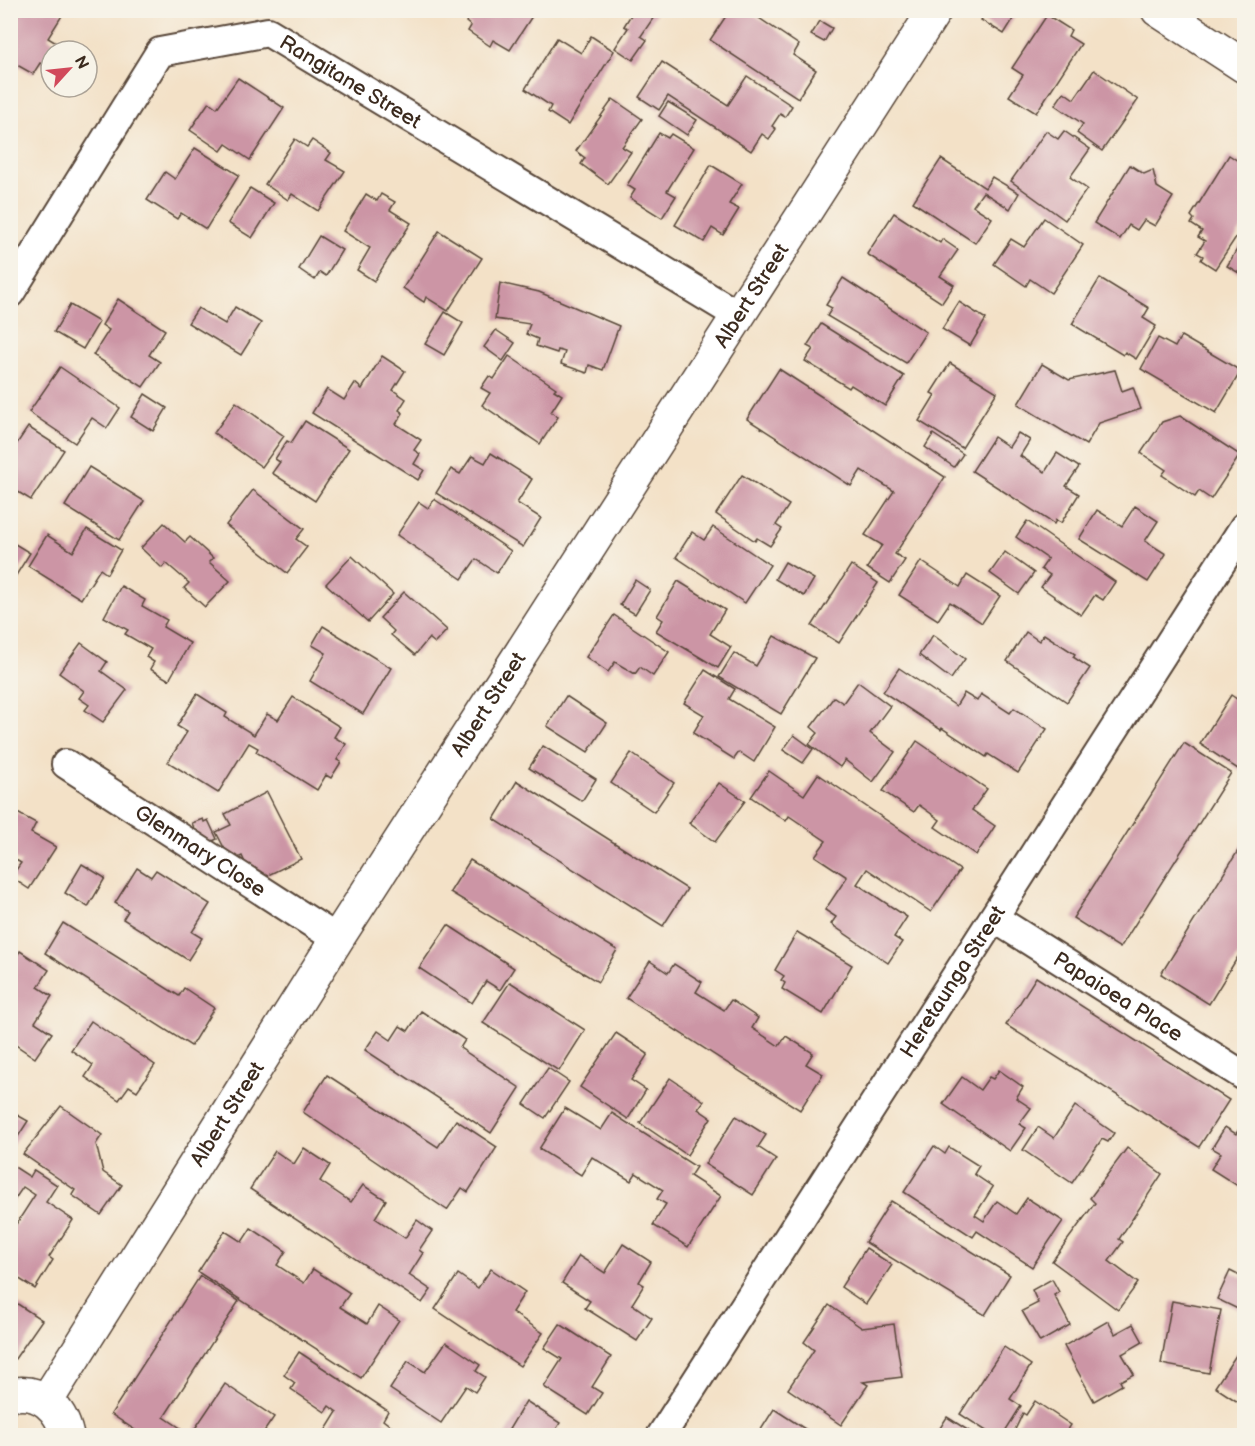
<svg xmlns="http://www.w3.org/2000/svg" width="1255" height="1446" font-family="'Balsamiq Sans',sans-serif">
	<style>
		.building { fill: #cc95a5 }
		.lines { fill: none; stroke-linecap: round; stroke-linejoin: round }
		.street-casing { stroke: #574537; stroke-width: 32 }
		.secondary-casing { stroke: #574537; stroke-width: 36 }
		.street { stroke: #fff; stroke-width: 28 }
		.secondary { stroke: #fff; stroke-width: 33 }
		.labels { text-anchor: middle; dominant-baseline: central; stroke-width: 4.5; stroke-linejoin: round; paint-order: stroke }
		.street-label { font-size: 21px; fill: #3b2a1e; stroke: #f7f3e8 }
	</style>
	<rect width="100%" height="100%" fill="#f7f3e8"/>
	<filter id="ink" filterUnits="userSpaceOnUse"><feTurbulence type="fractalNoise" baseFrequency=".0167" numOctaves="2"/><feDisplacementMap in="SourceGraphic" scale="12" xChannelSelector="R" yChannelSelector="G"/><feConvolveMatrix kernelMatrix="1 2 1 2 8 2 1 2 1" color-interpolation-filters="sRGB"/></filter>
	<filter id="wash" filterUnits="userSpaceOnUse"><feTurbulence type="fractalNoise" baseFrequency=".008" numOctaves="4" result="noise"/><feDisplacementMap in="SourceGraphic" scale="24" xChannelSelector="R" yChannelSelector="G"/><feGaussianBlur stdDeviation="1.35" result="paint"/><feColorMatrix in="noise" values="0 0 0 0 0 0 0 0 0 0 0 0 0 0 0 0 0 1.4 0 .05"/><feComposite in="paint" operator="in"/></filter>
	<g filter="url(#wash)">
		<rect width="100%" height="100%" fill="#f3e1c7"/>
		<g id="blocks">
			<g class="building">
				<polygon points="16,10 58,10 63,14 48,38 58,44 51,51 45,66 40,63 33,74 10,61 10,19"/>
				<polygon points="460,10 536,10 510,50 493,40 490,46 468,31 471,26 466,22 469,16"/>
				<polygon points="634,10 650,10 656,14 641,36 647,40 633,60 615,48 628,28 624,26"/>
				<polygon points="730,10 747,10 799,45 793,55 816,70 798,98 710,40"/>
				<polygon points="987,10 1019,10 1004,34 981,20"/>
				<polygon points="1047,15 1071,30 1068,36 1081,44 1036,113 1009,96 1023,75 1012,68"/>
				<polygon points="820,21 832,28 824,42 811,35"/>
				<polygon points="591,36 614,51 568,125 548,112 551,106 525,89 557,38 581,53"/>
				<polygon points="662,62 728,105 747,76 792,106 785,117 780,114 772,126 776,129 769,139 762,134 751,151 668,96 659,110 639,97"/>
				<polygon points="1094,70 1138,100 1102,151 1077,133 1083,124 1055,105 1064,92 1074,99"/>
				<polygon points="238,78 284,108 250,160 226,144 221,151 190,130 209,102 217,108"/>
				<polygon points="613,99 642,119 622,147 631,152 608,184 581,164 585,158 576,151"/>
				<polygon points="668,102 697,120 687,135 659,116"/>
				<polygon points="1046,131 1058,139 1064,131 1090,149 1070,177 1087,189 1065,220 1011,181"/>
				<polygon points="659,133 668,138 671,134 694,148 667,191 676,196 662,218 630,198 635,190 627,185"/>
				<polygon points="295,139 307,147 312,140 331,153 326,160 345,171 318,211 292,194 288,200 265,184"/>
				<polygon points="195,148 239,175 206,229 181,213 177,219 147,200 165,172 175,179"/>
				<polygon points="1229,155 1244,165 1244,225 1215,269 1201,260 1203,256 1197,253 1205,241 1198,237 1202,231 1191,224 1194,219 1191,216"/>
				<polygon points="941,159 985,188 992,177 1019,193 1010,209 983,192 973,206 992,218 975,243 913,202"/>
				<polygon points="711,165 742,184 729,204 739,209 723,235 712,228 704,242 675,225"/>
				<polygon points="1130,165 1144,174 1153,170 1157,187 1173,197 1155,226 1144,220 1137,230 1129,225 1120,239 1094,223"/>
				<polygon points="250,188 274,203 252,238 228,223"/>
				<polygon points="366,194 377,201 381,194 395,202 390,210 411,223 374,281 357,270 370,248 343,231"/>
				<polygon points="894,213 940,243 942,239 958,250 940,276 954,285 942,303 867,254"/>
				<polygon points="1044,218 1083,245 1051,293 1030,279 1026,286 994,264 1011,239 1024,247"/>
				<polygon points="439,231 482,258 448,311 426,297 424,302 403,288"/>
				<polygon points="319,236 342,250 326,276 320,272 315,280 299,269"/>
				<polygon points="1244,238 1244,276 1227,266"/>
				<polygon points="843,278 926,332 906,363 827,316 832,308 826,305"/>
				<polygon points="1100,278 1149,308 1143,318 1156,326 1136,359 1125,352 1123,355 1072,324"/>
				<polygon points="500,283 539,292 619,326 603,370 589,365 587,373 561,364 565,352 558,350 557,353 536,346 538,339 526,334 530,324 495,319"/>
				<polygon points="118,299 165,330 149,355 160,362 143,387 93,355 109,330 102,325"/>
				<polygon points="959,302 986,319 970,346 942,329"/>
				<polygon points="70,305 99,322 83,349 54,332"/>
				<polygon points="235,307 261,323 241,355 188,323 198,308 225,324"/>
				<polygon points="445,312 463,323 444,355 425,344"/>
				<polygon points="821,324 904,376 885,406 851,385 849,388 805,361 813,349 807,346"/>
				<polygon points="496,330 515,343 503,361 484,347"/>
				<polygon points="1181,336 1241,371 1216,413 1141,369 1158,338 1175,347"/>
				<polygon points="382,356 405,371 393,390 406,399 399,410 403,413 396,424 421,440 414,450 420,454 414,464 424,470 418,480 312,413 327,389 344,400 355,383 362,389"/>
				<polygon points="509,356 556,388 554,390 562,395 551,412 558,417 540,444 482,405 490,393 481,388 489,376 494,379"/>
				<polygon points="950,363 997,392 962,448 919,421 935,395 931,393"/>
				<polygon points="1042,364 1069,380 1115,370 1122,391 1133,387 1141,409 1099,423 1086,445 1018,404"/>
				<polygon points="60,367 120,408 107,428 92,418 75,443 29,412"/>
				<polygon points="779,369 945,477 895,554 905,560 890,583 867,568 882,545 865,535 894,491 861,470 851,486 747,419"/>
				<polygon points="145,394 167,408 153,431 131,417"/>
				<polygon points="236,402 284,436 262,467 214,433"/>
				<polygon points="1180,416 1240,455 1211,499 1199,491 1195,497 1162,475 1166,470 1141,453 1162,422"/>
				<polygon points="305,421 349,449 315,501 272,473 280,462 275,459 287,441 291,443"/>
				<polygon points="28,427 64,450 31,500 10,487 10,454"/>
				<polygon points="1018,433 1030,440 1020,456 1045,472 1057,453 1079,467 1066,486 1079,494 1061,523 1056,520 1054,524 972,471 994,437 1009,447"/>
				<polygon points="933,434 963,454 954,467 925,447"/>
				<polygon points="491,453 532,479 517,503 541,518 523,547 436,493 451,469 460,474 472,456 485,463"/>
				<polygon points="89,467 144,501 119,540 65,506"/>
				<polygon points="742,475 789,505 776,525 782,529 770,546 757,538 755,541 716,514"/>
				<polygon points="253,490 304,529 296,539 307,547 287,573 226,525"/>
				<polygon points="434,499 511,551 497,573 476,559 462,579 397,535 419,502 428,508"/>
				<polygon points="1135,506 1158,521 1145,541 1166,554 1148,582 1079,539 1097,510 1122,526"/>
				<polygon points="1027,521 1115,582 1103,600 1095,595 1081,615 1041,587 1050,575 1041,569 1048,559 1016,537"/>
				<polygon points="164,523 185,542 190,537 213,558 209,562 230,581 205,607 184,588 189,583 166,563 162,568 141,548"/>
				<polygon points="713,527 770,565 745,603 676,557 692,532 704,540"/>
				<polygon points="87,529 121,550 107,574 100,569 81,599 28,566 47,535 73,552"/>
				<polygon points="10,541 30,553 10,585"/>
				<polygon points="1005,552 1034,573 1019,594 990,573"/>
				<polygon points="352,556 393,594 368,622 326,584"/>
				<polygon points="921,561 960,587 967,575 1000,596 982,623 950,602 938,620 899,595"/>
				<polygon points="785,562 814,579 804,596 775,579"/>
				<polygon points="851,565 878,583 839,643 812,626"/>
				<polygon points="635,580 650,590 635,614 620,605"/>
				<polygon points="678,581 725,610 710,634 731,647 718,668 656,631 663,620 657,616"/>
				<polygon points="121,586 145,600 142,606 167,620 163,627 190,643 169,680 150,669 154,662 146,657 151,649 125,634 128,630 104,617"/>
				<polygon points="404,592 447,630 435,643 429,638 415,655 391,635 394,631 380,618"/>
				<polygon points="614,615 669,652 653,676 640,667 635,674 615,662 608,672 586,657"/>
				<polygon points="323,626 391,668 363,714 310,681 326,653 312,645"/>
				<polygon points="1026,632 1039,641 1044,634 1075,654 1073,657 1090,668 1067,702 1007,661"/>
				<polygon points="933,635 965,659 951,679 919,655"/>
				<polygon points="774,636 815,658 781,714 719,677 734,653 756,666"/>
				<polygon points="81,643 107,662 101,671 127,690 103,722 85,710 89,705 79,698 84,691 59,673"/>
				<polygon points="899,668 956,706 964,693 977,701 981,694 1010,713 1014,708 1047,729 1018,773 988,754 986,757 942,728 941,730 883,692"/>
				<polygon points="705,670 735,689 729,699 775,727 754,762 739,752 734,759 693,733 704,715 684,703"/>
				<polygon points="858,682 890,706 870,733 895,752 873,782 845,760 840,767 809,744 818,733 811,727 834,697 843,703"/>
				<polygon points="197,694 227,713 225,717 254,735 267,714 278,720 293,697 340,727 334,737 346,744 337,760 341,762 331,778 326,775 317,790 256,752 258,748 249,743 218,793 168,762 187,732 177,726"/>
				<polygon points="1231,695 1244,704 1244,773 1200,744"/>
				<polygon points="566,696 607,723 588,752 547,726"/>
				<polygon points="794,735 813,749 803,763 783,750"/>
				<polygon points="917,741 987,789 972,810 995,826 976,855 935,827 940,820 919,805 914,812 883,791"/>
				<polygon points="1184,743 1231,773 1120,948 1073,918"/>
				<polygon points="543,746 596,779 582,801 529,768"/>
				<polygon points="631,753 674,783 654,812 611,783"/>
				<polygon points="769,771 804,795 818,774 960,870 931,912 867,869 857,884 907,917 894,937 902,942 888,963 831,924 836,917 825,910 847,877 815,856 826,841 789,816 786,821 751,797"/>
				<polygon points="517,781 687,889 663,926 494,819"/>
				<polygon points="719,783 745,801 715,842 689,823"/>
				<polygon points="267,792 301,859 254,882 242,856 231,861 216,832 231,825 225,814"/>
				<polygon points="10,809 36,823 31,833 56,847 29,889 11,877 21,863 11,857 14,853 10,851"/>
				<polygon points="203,819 204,822 208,820 217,839 201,846 192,823"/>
				<polygon points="1244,841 1244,947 1209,1004 1161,974"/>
				<polygon points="470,860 617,950 598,982 450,892"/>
				<polygon points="82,864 105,878 88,907 65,893"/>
				<polygon points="137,868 151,877 156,870 210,904 192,932 202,938 188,960 123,919 128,911 115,903"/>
				<polygon points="63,923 179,996 184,988 214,1008 191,1046 45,953"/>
				<polygon points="448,925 514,968 500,990 486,981 472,1003 419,968"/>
				<polygon points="797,932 852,965 823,1014 782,989 785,983 781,980 784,976 775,970"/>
				<polygon points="20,951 49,970 38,987 52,996 35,1022 52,1033 35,1058 10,1041 10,984 14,978 10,976 10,966"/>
				<polygon points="650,961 668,973 674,964 702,982 696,992 724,1010 731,1000 758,1018 752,1028 779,1046 786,1036 813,1053 806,1064 823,1074 800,1110 626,998"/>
				<polygon points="1036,977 1229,1100 1199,1147 1006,1025"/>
				<polygon points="510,982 585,1030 559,1071 483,1023"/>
				<polygon points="421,1011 465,1040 460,1048 520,1088 491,1133 365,1050 378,1031 391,1040 400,1026 408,1031"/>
				<polygon points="91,1021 155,1065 137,1091 129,1086 119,1100 85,1077 93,1065 71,1050"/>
				<polygon points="616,1033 648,1054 631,1080 646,1090 628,1119 580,1087"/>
				<polygon points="548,1068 569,1082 545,1118 524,1104"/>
				<polygon points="999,1070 1023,1087 1016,1098 1031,1108 1019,1124 1026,1128 1010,1151 943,1104 962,1077 980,1090 989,1077 993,1079"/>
				<polygon points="327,1075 438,1147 456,1120 497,1147 468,1192 462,1188 447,1210 303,1112"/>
				<polygon points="670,1078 704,1101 698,1109 711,1118 687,1155 640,1123"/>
				<polygon points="61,1106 102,1135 96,1144 103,1172 122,1185 101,1215 72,1195 75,1190 23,1154"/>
				<polygon points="1075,1106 1114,1133 1108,1142 1102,1139 1072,1183 1023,1150 1038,1127 1054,1138"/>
				<polygon points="565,1108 601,1130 612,1113 696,1167 690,1176 721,1196 688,1247 653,1225 666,1204 657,1199 663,1190 636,1173 631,1181 592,1157 581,1175 539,1149"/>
				<polygon points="10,1111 28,1121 10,1149"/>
				<polygon points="736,1116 766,1135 758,1147 776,1159 753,1195 705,1164"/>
				<polygon points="1244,1120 1244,1183 1241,1188 1211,1169 1221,1153 1212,1148 1225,1127 1236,1134"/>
				<polygon points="934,1146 945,1154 949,1147 979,1166 974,1174 993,1187 975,1215 984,1221 997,1201 1016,1214 1027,1198 1063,1221 1032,1267 977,1231 973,1237 904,1192"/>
				<polygon points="304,1148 330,1165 320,1181 351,1202 363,1185 386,1200 375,1218 405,1238 417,1220 432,1231 419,1250 423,1253 409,1275 431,1290 422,1303 250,1189 275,1151 294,1164"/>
				<polygon points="1127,1148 1162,1174 1119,1239 1123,1242 1109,1261 1138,1283 1118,1310 1052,1261 1095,1203 1090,1198"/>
				<polygon points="10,1164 30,1177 34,1170 57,1185 46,1202 73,1220 49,1257 53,1260 35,1289 10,1273 10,1223 15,1226 35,1195 23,1187 10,1206"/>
				<polygon points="891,1201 1010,1275 985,1315 865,1242"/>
				<polygon points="251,1228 286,1251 277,1265 304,1283 313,1269 350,1293 340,1307 367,1324 378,1306 399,1320 361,1378 198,1272 225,1231 242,1242"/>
				<polygon points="623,1244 651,1262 639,1282 644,1285 632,1304 652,1318 637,1341 585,1308 590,1301 562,1283 579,1256 605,1273"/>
				<polygon points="866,1248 892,1265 866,1304 841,1287"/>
				<polygon points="491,1269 525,1292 512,1312 543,1333 520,1366 435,1309 458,1274 478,1288"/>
				<polygon points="1230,1271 1244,1278 1244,1312 1217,1299"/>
				<polygon points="200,1276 239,1301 164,1417 185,1431 182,1436 144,1436 111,1414"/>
				<polygon points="1052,1279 1059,1292 1054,1295 1070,1325 1040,1342 1022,1311 1038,1303 1032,1290"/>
				<polygon points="10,1299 42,1320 10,1366"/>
				<polygon points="1172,1301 1221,1310 1209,1373 1161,1364"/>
				<polygon points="829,1305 862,1328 894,1324 902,1377 863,1382 868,1385 841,1425 788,1389 814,1350 804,1342"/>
				<polygon points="1108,1321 1115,1334 1133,1324 1143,1342 1122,1354 1134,1374 1120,1381 1122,1385 1094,1401 1064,1346"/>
				<polygon points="560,1324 611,1357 592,1387 602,1393 588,1415 544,1387 562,1359 544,1348"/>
				<polygon points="446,1342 480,1365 476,1371 485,1377 475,1392 466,1386 441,1423 390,1389 408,1361 425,1372"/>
				<polygon points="1244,1343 1244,1406 1215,1387"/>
				<polygon points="1004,1347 1031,1365 1010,1399 1021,1406 1002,1436 994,1436 960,1414"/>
				<polygon points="299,1352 388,1411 383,1420 392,1427 386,1436 322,1436 337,1412 329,1406 325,1412 291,1389 295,1383 284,1375"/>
				<polygon points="225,1384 274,1417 261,1436 190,1436"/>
				<polygon points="526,1401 560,1423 552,1436 505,1436"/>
				<polygon points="1035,1401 1071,1425 1064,1436 1012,1436 1023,1413 1026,1415"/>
				<polygon points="774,1409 816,1436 757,1436"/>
				<polygon points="947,1417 977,1436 935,1436"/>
			</g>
		</g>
	</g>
	<g filter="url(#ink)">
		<use href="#blocks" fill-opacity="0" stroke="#574537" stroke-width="1.5"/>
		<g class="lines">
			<g class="street-casing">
				<g id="street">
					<path id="s1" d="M10,293l150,-241 108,-20 471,284"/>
					<path id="s2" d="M66,764l271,175"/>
					<path id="s3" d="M994,918l250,158"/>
					<path id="s4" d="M661,1436l583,-909"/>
				</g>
			</g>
			<g class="secondary-casing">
				<g id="secondary">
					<polyline points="1158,10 1244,66"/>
					<path d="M10,1395c30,-7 51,13 57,41"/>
					<path id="s5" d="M47,1400l290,-461 598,-929"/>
				</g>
			</g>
			<use href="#street" class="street"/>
			<use href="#secondary" class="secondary"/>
		</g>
	</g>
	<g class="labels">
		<g class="street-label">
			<text stroke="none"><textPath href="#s1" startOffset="490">Rangitane Street</textPath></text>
			<text stroke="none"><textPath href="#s5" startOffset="1310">Albert Street</textPath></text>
			<text stroke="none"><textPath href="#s5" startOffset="824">Albert Street</textPath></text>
			<text stroke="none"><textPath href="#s2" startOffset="160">Glenmary Close</textPath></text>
			<text stroke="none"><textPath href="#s4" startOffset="540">Heretaunga Street</textPath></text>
			<text stroke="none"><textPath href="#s3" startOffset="147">Papaioea Place</textPath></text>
			<text stroke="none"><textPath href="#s5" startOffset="338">Albert Street</textPath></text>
		</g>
	</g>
	<rect width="1255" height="1446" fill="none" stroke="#f7f3e8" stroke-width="36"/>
	<g transform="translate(69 69) rotate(63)"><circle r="28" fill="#f7f3e8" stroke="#aca397" stroke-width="1.5"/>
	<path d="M0-4.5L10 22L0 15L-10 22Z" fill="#d1495b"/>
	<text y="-9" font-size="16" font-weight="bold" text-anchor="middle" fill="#3b2a1e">N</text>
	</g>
</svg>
